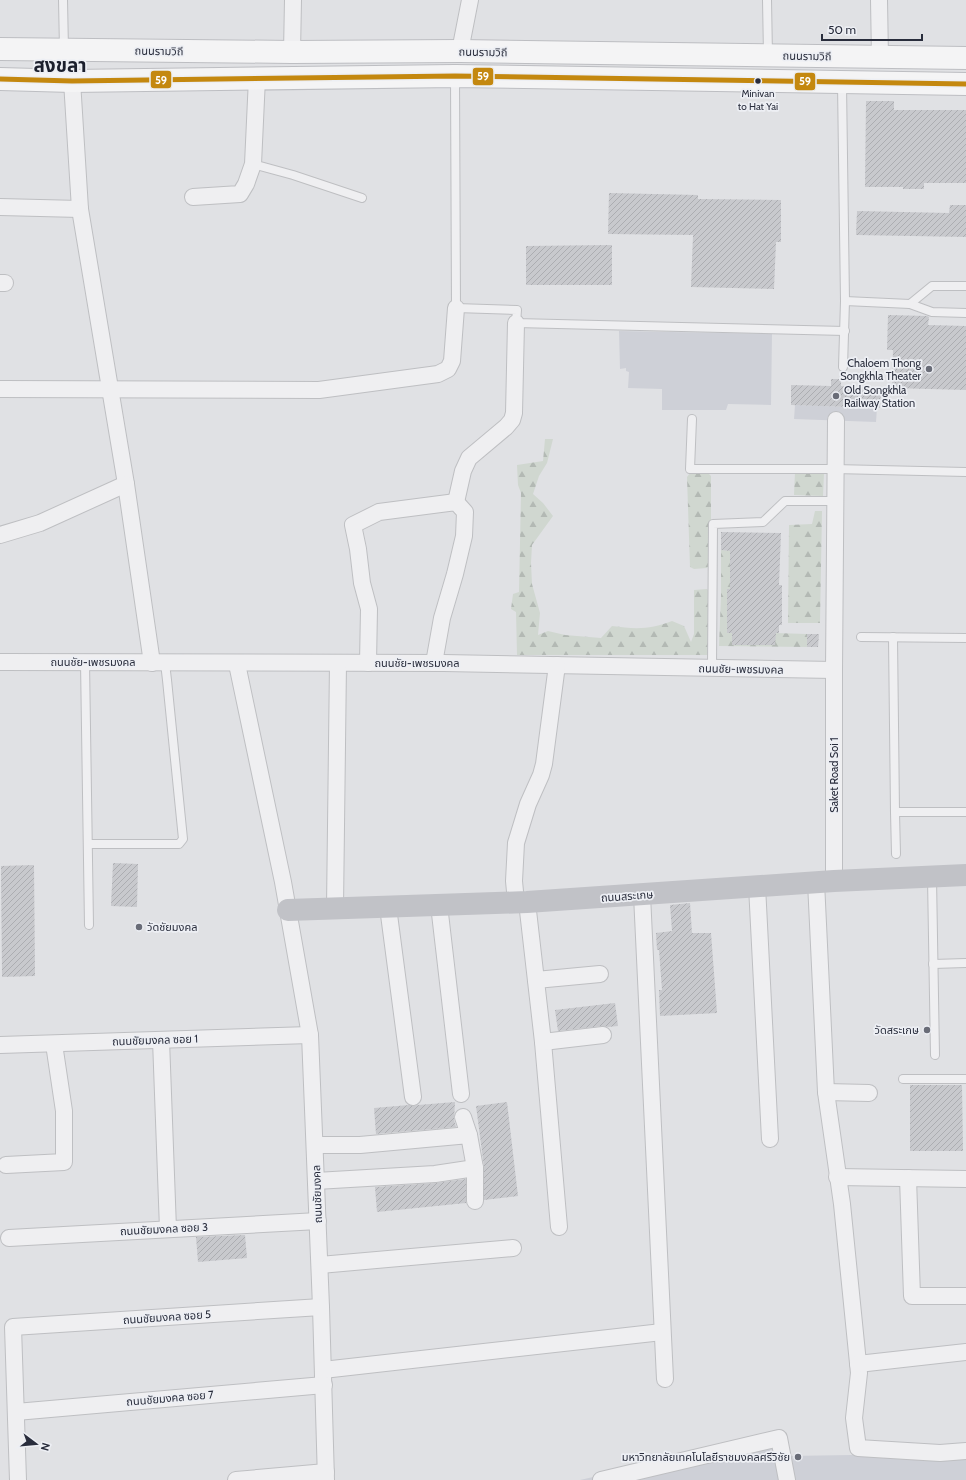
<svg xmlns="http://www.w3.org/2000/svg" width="966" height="1480" font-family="Cabin,'Noto Sans Thai',sans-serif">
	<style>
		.built { fill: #ced0d7 }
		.forest { fill: url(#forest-firs) }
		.building { fill: url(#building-hatch) }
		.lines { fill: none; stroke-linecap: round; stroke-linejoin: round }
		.lane-casing { stroke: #bebfc2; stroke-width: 10 }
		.street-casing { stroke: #bebfc2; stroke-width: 18 }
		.primary-casing { stroke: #bdbec2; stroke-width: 24 }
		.lane { stroke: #efeff1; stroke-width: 8 }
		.street { stroke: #efeff1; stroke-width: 16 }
		.secondary { stroke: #c1c2c7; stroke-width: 22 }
		.primary { stroke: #f4f4f5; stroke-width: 22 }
		.bus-1-casing { stroke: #edeff4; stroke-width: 8 }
		.bus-1 { stroke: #c4880f; stroke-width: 5 }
		.bus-dot { fill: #292d3c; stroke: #edeff4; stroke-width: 1.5 }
		.poi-dot { fill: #696c77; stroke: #edeff4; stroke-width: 1.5 }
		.labels { text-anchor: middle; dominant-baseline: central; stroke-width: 3.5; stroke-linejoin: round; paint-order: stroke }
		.bus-label { font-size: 10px; fill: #292d3c; stroke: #edeff4 }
		.street-label { font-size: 11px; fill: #292d3c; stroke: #edeff4 }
		.poi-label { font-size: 11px; fill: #292d3c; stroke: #edeff4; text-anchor: end }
		.town-label { font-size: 19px; font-weight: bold; fill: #1b1f2d; stroke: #edeff4 }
		.line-badge { stroke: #edeff4; stroke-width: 1.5 }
		.badge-label { font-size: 11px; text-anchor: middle; font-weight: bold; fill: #fff }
	</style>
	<defs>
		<pattern id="forest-firs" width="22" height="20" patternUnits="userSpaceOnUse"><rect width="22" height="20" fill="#d0d7d0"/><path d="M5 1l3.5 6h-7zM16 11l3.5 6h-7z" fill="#b3b9b4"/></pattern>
		<pattern id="building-hatch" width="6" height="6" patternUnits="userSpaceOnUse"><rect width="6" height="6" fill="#c8c9cd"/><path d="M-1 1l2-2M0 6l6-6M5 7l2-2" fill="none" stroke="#acadb1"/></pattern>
	</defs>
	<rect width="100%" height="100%" fill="#e0e1e4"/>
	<g class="built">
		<polygon points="619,331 772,334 771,405 728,404 726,410 662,410 662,389 628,388 629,372 626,371 626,368 620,369"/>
		<polygon points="795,405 877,408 876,422 794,419"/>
		<polygon points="781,1434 787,1456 852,1455 940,1458 966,1456 966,1480 580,1480"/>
	</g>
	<g class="forest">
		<path d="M545,439h8l-6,24 -8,13 -6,18 10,9 10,13 -21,29 -1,18 1,21 8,29 -2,22 10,-4 17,4 36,3 11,-12c22,3 38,4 60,-5l12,5 7,16 3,-8v-44l13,-1 3,3v63h-193l-1,-43 -5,-3 2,-15 6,-2 2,-99 -3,-8 -1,-20 26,-4z"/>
		<polygon points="795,472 824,473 823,496 794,495"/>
		<polygon points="690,473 708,473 711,476 711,563 707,568 694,569 690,567 687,477"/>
		<polygon points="815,511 822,511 820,623 788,623 789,525 812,524"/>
		<polygon points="721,550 735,551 730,589 727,633 732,633 732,645 775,645 775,633 807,634 807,647 719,646 721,596"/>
	</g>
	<g class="building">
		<polygon points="866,101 894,101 894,110 966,110 966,183 924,183 924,189 903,189 903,187 865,187"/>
		<polygon points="609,193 698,195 698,199 781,200 781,242 776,242 774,289 691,287 693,235 608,234"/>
		<polygon points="950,205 966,205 966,237 856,235 857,211 949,213"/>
		<polygon points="612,245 612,285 526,285 526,246"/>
		<polygon points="888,315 927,316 929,317 928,325 966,326 966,390 892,388 893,350 887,350"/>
		<polygon points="831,379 841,379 841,386 881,388 880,408 791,405 791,385 831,386"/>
		<polygon points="721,532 781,533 779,585 782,585 782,625 779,625 779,633 776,633 775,645 732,645 732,633 727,633 727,589 730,589 730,551 721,550"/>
		<polygon points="807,634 819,634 818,647 807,647"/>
		<polygon points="113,863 138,864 137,907 111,906"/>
		<polygon points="34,865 35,976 2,977 1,866"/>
		<polygon points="690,903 692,933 711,933 717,1013 660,1016 659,990 662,990 659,950 657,950 656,933 672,931 670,905"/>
		<polygon points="615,1003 618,1026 608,1027 602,1026 558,1031 555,1010"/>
		<polygon points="910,1085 962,1085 963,1151 910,1151"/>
		<polygon points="455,1102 454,1120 456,1127 376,1134 374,1108 409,1105 414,1106 418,1105"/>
		<polygon points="507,1102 518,1196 484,1200 484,1167 476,1106"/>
		<polygon points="466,1179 466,1203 377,1212 375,1187 436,1183"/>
		<polygon points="245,1235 247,1258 198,1262 196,1237"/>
	</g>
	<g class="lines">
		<g class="lane-casing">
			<g id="lane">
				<polyline points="63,0 64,49"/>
				<polyline points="767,0 768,55"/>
				<polyline points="455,76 456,308 517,310 516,323 845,331"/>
				<polyline points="842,84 845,301 843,367"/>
				<polyline points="253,164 293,175 362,198"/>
				<polyline points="845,301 910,304 932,286 966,286"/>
				<polyline points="910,304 932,312 966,313"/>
				<polyline points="692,419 690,469 834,469 966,472"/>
				<polyline points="861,637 966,638"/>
				<polyline points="893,637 895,812 966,812"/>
				<polyline points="85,662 89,925"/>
				<polyline points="712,668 713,524 763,522 785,501 834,501"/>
				<polyline points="895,812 896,854"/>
				<polyline points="89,844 179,844 183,839 167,680 165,663"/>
				<polyline points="932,878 935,1055"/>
				<polyline points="933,964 966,963"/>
				<polyline points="903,1079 966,1079"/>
			</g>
		</g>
		<g class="street-casing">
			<g id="street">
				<polyline points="879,0 880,57"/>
				<polyline points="460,51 470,0"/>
				<polyline points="292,52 293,0"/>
				<polyline points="72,81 80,209 126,484 152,663"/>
				<polyline points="193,197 240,194 246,184 253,164 257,78"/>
				<polyline points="0,207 80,209"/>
				<polyline points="0,283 5,283"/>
				<polyline points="0,389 319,390 438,374 448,369 452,361 456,308"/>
				<polyline points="456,502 463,471 469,458 506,427 512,420 514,413 516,323"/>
				<polyline points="0,535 40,523 126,484"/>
				<polyline points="0,662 444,663 834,670"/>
				<polyline points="368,663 369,609 362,583 358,549 353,525 379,512 456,502 465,512 464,536 455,574 442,618 434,663"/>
				<polyline points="237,664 283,882 310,1035 321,1307 326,1480"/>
				<polyline points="834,881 834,670 836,420"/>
				<polyline points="816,882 826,1092 842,1204 859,1373 854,1418 858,1448 940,1453 966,1451"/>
				<polyline points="757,886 770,1139"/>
				<polyline points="642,895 665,1379"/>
				<polyline points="516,902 514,881 516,843 528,804 541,775 544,764 557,665"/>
				<polyline points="527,902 543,1042 559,1227"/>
				<polyline points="439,905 461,1094"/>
				<polyline points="388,907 413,1097"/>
				<polyline points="335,908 338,663"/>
				<polyline points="536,980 600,974"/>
				<polyline points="161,1040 168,1229"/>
				<polyline points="543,1042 603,1035"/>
				<polyline points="0,1045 310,1035"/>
				<polyline points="826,1092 869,1093"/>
				<polyline points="463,1117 469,1135"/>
				<polyline points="315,1145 360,1145 469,1135 475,1168 475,1201"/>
				<polyline points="6,1165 64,1162 64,1111 54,1044"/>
				<polyline points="837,1177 966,1179"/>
				<polyline points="908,1178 912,1296 966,1296"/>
				<polyline points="316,1181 435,1174 475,1168"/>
				<polyline points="9,1238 318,1221"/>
				<polyline points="320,1265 513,1248"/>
				<polyline points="858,1364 966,1352"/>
				<polyline points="323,1370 662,1332"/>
				<polyline points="16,1412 324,1385"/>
				<polyline points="18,1480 13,1327 321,1307"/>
				<polyline points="236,1480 326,1472"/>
				<polyline points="601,1480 779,1438 787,1480"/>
			</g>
		</g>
		<g class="primary-casing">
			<g id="primary">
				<polyline points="0,49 292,52 460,51 966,58"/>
				<polyline points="0,79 72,81 455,76 966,84"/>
			</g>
		</g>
		<use href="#lane" class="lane"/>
		<use href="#street" class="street"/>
		<polyline class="secondary" points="288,910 527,902 834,881 966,875"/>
		<use href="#primary" class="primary"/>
		<g class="bus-1-casing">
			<polyline id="bus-1" points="0,79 72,81 455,76 966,84"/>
		</g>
		<use href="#bus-1" class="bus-1"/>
	</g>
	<circle class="bus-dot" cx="758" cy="81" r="3.5"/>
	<g class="poi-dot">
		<circle cx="929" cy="369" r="4"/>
		<circle cx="836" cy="396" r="4"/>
		<circle cx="139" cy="927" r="4"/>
		<circle cx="927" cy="1030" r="4"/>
		<circle cx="798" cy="1457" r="4"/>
	</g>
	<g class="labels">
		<g class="bus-label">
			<text x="758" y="93">Minivan<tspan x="758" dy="13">to Hat Yai</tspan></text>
		</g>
		<g class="street-label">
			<text transform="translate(159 51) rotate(1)">ถนนรามวิถี</text>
			<text transform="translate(483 52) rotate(1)">ถนนรามวิถี</text>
			<text transform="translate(807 56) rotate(1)">ถนนรามวิถี</text>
			<text x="93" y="662">ถนนชัย-เพชรมงคล</text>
			<text x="417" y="663">ถนนชัย-เพชรมงคล</text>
			<text transform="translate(741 669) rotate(1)">ถนนชัย-เพชรมงคล</text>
			<text transform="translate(834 775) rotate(-90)">Saket Road Soi 1</text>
			<text transform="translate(627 896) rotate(-4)">ถนนสระเกษ</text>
			<text transform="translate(155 1040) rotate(-2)">ถนนชัยมงคล ซอย 1</text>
			<text transform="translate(317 1194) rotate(-92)">ถนนชัยมงคล</text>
			<text transform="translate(164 1229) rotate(-3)">ถนนชัยมงคล ซอย 3</text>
			<text transform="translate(167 1317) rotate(-4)">ถนนชัยมงคล ซอย 5</text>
			<text transform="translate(170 1398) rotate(-5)">ถนนชัยมงคล ซอย 7</text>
		</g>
		<g class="poi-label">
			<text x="921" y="363">Chaloem Thong<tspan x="921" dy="13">Songkhla Theater</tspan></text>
			<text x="844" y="390" text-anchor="start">Old Songkhla<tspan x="844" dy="13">Railway Station</tspan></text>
			<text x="147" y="927" text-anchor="start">วัดชัยมงคล</text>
			<text x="919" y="1030">วัดสระเกษ</text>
			<text x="790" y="1457">มหาวิทยาลัยเทคโนโลยีราชมงคลศรีวิชัย</text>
		</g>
		<g class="town-label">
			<text x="60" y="65">สงขลา</text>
		</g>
	</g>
	<g class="line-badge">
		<rect x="472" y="67" width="22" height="19" rx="4" fill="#c4880f"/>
		<rect x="150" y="70" width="22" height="19" rx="4" fill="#c4880f"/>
		<rect x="794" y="72" width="22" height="19" rx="4" fill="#c4880f"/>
	</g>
	<g class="badge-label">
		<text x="483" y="80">59</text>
		<text x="161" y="84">59</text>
		<text x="805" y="85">59</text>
	</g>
	<g transform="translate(36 1444) rotate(106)" stroke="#edeff4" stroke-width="3" paint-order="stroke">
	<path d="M0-3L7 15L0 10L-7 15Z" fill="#292d3c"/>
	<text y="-6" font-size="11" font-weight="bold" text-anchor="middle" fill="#292d3c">N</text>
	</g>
	<path d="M822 34v6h100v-6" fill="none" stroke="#292d3c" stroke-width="2"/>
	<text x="828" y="34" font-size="12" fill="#292d3c" stroke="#edeff4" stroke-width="3" paint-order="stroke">50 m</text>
</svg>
